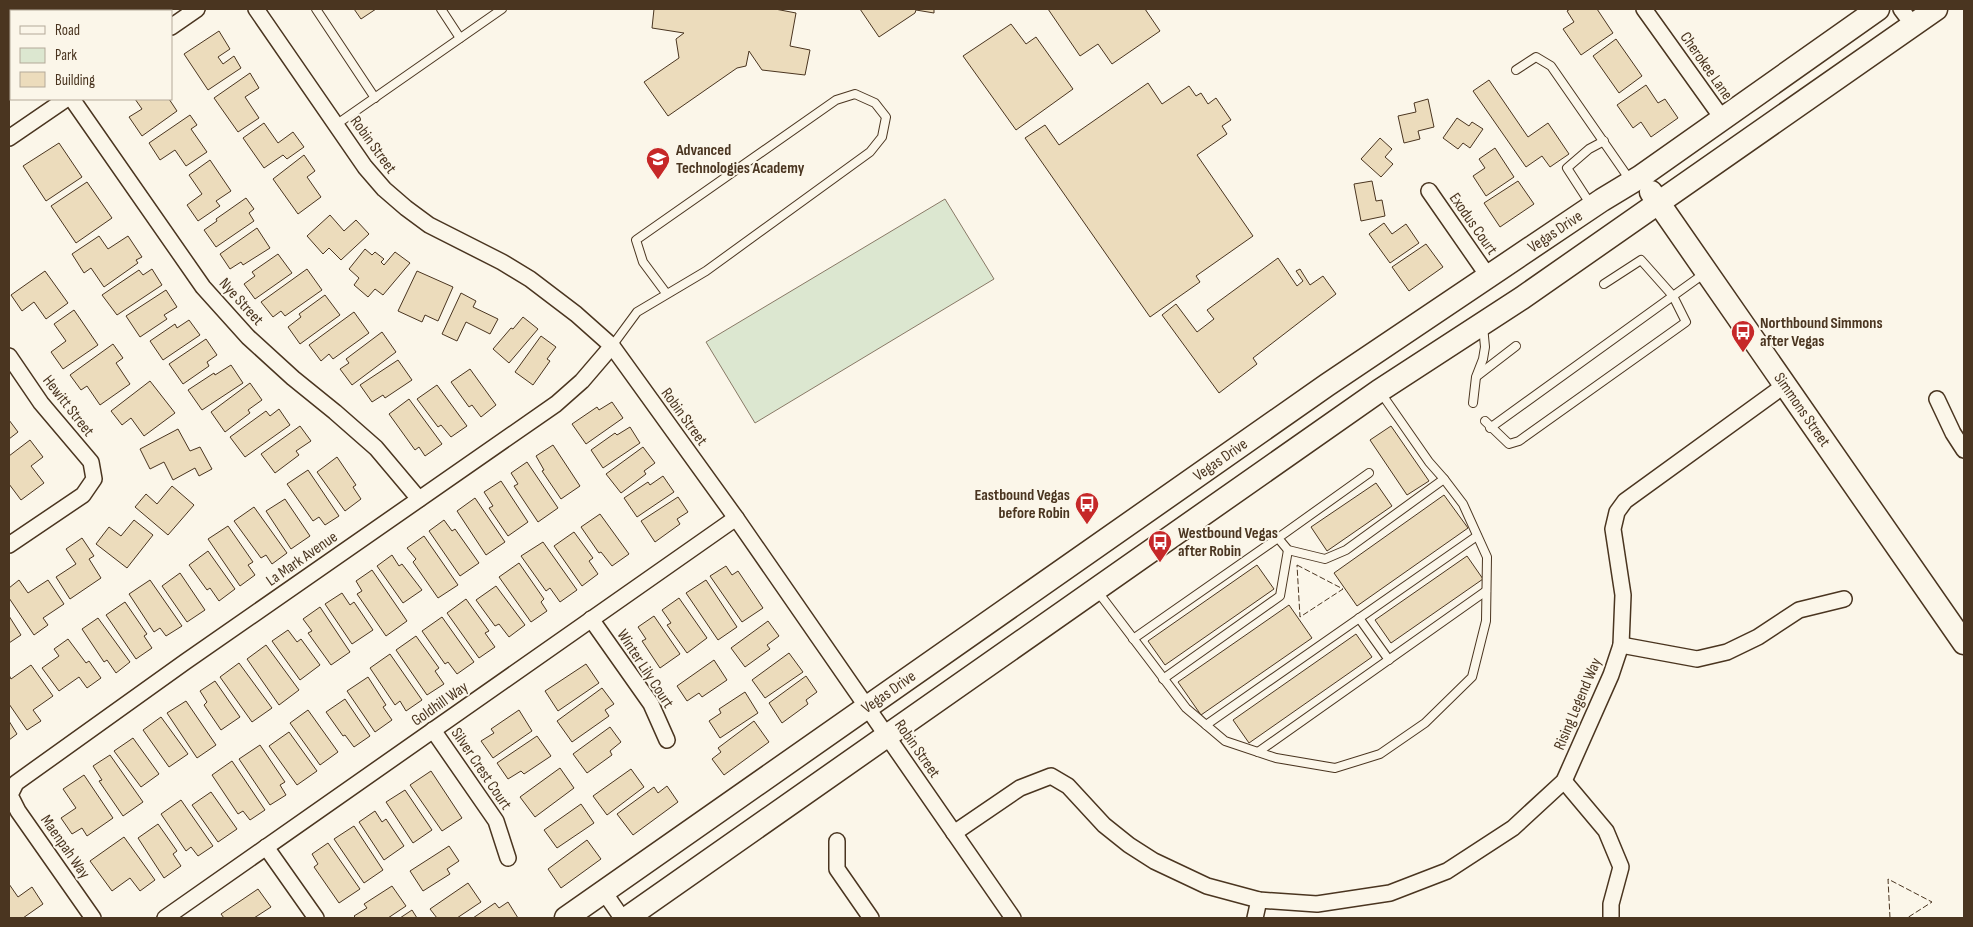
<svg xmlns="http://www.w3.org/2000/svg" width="1973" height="927" font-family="'Sofia Sans Condensed',sans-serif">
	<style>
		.green { fill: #dce7d0; stroke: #887966 }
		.building { fill: #ecdcbc; stroke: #4a3520 }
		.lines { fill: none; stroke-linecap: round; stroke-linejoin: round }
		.lane-casing { stroke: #4a3520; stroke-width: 10 }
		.street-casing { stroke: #4a3520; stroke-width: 18 }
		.secondary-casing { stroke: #4a3520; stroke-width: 25 }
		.lane { stroke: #fbf6e9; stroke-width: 8 }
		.street { stroke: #fbf6e9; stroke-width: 15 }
		.secondary { stroke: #fbf6e9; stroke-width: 22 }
		.fence { stroke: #4a3520; stroke-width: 1; stroke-dasharray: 6 2.5; stroke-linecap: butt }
		.labels { text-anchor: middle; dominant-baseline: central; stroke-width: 4; stroke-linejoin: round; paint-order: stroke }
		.street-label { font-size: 16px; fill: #4a3520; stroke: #fbf6e9 }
		.poi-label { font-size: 16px; font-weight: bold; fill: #4a3520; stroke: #fbf6e9; text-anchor: start }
	</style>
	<rect width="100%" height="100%" fill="#fbf6e9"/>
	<polygon class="green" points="945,199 994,279 755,423 706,342"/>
	<g class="building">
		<polygon points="45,9 92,9 93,11 42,11"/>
		<polygon points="354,9 376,9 361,19"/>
		<polygon points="654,9 775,9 796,13 790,46 810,50 805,75 762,70 749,51 746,66 737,68 668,116 644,82 679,58 676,39 684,33 652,28"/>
		<polygon points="860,9 934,9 934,13 916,10 915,13 879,37"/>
		<polygon points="1048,9 1145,9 1160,31 1112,64 1098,44 1080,56"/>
		<polygon points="1570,9 1597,9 1613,33 1581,55 1563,29 1574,22 1567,11"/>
		<polygon points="1011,24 1026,44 1036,37 1073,89 1016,130 963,56"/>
		<polygon points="11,27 11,57 9,53 9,28"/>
		<polygon points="219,31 230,49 218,57 223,64 234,56 241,68 208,90 184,54"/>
		<polygon points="1616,39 1642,76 1619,93 1593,56"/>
		<polygon points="250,73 259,88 245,97 259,118 238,132 214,98"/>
		<polygon points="1489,80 1528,137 1548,123 1569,154 1550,167 1542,156 1526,167 1473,91"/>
		<polygon points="1148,83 1162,104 1189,86 1196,96 1201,93 1208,104 1216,98 1231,120 1222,126 1227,134 1197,155 1253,236 1196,276 1200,282 1150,317 1025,138 1045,125 1059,145"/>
		<polygon points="1646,85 1658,103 1665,99 1678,118 1651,137 1641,122 1633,128 1617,105"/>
		<polygon points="135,99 169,99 177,111 142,136 129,117 142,109"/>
		<polygon points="1428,99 1434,127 1418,131 1420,139 1404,143 1398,116 1416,112 1414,103"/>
		<polygon points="190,115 197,125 191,129 207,152 186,166 175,150 160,160 149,143"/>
		<polygon points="1457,118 1469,126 1472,122 1483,129 1470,148 1463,143 1458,149 1443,138"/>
		<polygon points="264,123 278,143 293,132 304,147 287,159 283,155 264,168 243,138"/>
		<polygon points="1380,138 1392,149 1385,157 1393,164 1381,177 1361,159"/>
		<polygon points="59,143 82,177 46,201 23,166"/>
		<polygon points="1495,148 1514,177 1486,196 1473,176 1485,168 1479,159"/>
		<polygon points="304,155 315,171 307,177 321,197 298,214 273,179"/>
		<polygon points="210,160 231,191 216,201 220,206 198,221 187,205 202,194 189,175"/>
		<polygon points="1372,181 1376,201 1382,200 1385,216 1361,221 1354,184"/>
		<polygon points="1518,181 1534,204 1500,227 1484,203"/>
		<polygon points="87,182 112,218 76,243 51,206"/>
		<polygon points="246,198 254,209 249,213 254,221 216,247 204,230 217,221 216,219"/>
		<polygon points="330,215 344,231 356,220 369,234 341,260 329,248 323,254 307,236"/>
		<polygon points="1384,223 1392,234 1406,224 1419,243 1390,263 1369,234"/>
		<polygon points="257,228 270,248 243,265 241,262 230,269 220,254"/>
		<polygon points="99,236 108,249 128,236 142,257 136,260 138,263 104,287 91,268 84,273 72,254"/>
		<polygon points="1426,244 1443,267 1409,291 1392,267"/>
		<polygon points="365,249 372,255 375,252 384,259 381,262 384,265 395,252 410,263 383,295 375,289 368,297 354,285 359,278 349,269"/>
		<polygon points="278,254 292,273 255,299 244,284 255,276 252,272"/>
		<polygon points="1278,258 1297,286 1303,281 1296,271 1300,269 1310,285 1323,276 1336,294 1253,358 1257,364 1219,393 1162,315 1176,304 1197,332 1214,319 1207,310"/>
		<polygon points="152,269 162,285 117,315 102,295 139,270 143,275"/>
		<polygon points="307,269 322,290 285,316 281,311 273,317 261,302"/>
		<polygon points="45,271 68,303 46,319 34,302 22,311 11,295"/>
		<polygon points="417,271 453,287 438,321 425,315 422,322 398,311"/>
		<polygon points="166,290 177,307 164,315 167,319 140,337 126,316"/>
		<polygon points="461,293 476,301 473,307 498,319 490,334 466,322 457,341 442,334"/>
		<polygon points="325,295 340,315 300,344 288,327 301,317 299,314"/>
		<polygon points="74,310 98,345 63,369 51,352 66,341 54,324"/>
		<polygon points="354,312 369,333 333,359 329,354 321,361 309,345"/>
		<polygon points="523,317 538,329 509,363 493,349 511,328 513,329"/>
		<polygon points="189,320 200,335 163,360 150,341 175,324 177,328"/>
		<polygon points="382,332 396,352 352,385 340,369 349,363 346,359"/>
		<polygon points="541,336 556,347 547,359 550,361 533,385 515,372"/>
		<polygon points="206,339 217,355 207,362 209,366 183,384 169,364"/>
		<polygon points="113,344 123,358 116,363 130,384 100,405 87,386 81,390 70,375"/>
		<polygon points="398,360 412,380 385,398 383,395 372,402 360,385"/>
		<polygon points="231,365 243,383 202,410 188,390 214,373 215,375"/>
		<polygon points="470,369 496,405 481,417 472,405 469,407 451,382"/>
		<polygon points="150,381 175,413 144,436 131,418 122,425 111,411"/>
		<polygon points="250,383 262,400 248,410 250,413 225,432 211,412"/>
		<polygon points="437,385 467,426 451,437 441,425 438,427 417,399"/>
		<polygon points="409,399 442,444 425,456 419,447 415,450 389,414"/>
		<polygon points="612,402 623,418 586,444 572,424 597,407 599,410"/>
		<polygon points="279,409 290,425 245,457 230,437 266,411 270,416"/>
		<polygon points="9,420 18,432 9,439"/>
		<polygon points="300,426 311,441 296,451 299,455 275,473 261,454"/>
		<polygon points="1391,426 1429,481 1407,495 1370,440"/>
		<polygon points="630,427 640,443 603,468 591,450 615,433 617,435"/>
		<polygon points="178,429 190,451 200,447 212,469 199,476 195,468 173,480 164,462 150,469 140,449"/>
		<polygon points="30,440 43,457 31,466 44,483 21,500 9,484 9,456"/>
		<polygon points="553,445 580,486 561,499 542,471 544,470 536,456"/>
		<polygon points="643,447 655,463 644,471 646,474 621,493 606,474"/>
		<polygon points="337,457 356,485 353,487 361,499 345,511 317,472"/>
		<polygon points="527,462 558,508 538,522 514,486 518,484 511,473"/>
		<polygon points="308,470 339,516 325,525 319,517 313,521 287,484"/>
		<polygon points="663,476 674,492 637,517 624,498 648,482 650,485"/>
		<polygon points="501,481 528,522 508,536 489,508 493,506 484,492"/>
		<polygon points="1376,483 1392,506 1327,551 1311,527"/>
		<polygon points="172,486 194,505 168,535 135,507 146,494 157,504"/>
		<polygon points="1444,495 1468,528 1357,606 1334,573"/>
		<polygon points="678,497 688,512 677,519 680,524 655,542 641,521"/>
		<polygon points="475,498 505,542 486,555 457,511"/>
		<polygon points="285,499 310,536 291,549 266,511"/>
		<polygon points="254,507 287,553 272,564 266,555 261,558 234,521"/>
		<polygon points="600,514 629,554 612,566 601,552 599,553 581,527"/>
		<polygon points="134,520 153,535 127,568 96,544 109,527 121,536"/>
		<polygon points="444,520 452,531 455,529 479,563 460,576 429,531"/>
		<polygon points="228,526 253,562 248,565 255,575 240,586 208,539"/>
		<polygon points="574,532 593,558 589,561 598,574 582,586 554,546"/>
		<polygon points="424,536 458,585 438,598 413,562 416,559 407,548"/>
		<polygon points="82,538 94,556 89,559 101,578 70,599 56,577 76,564 66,549"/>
		<polygon points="543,542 577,590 560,602 550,588 546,591 521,556"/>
		<polygon points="208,551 235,589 219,601 210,588 207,590 189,565"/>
		<polygon points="392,555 399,566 402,564 422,590 403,603 377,566"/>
		<polygon points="1467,556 1483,579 1391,643 1375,620"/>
		<polygon points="519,563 544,599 541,602 547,611 531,622 499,577"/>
		<polygon points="1257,565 1274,589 1165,665 1148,641"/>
		<polygon points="726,566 732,575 738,571 763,608 742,622 710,576"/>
		<polygon points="372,570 407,621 386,636 357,594 362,591 356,581"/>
		<polygon points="180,573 205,610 187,622 162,586"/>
		<polygon points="19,580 28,593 48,580 64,604 43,618 48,625 34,635 9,598 9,588"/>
		<polygon points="150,580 182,626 166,636 160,628 154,632 129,594"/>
		<polygon points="706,580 737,627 718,640 686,593"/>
		<polygon points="496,586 525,625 509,637 499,624 495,626 476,600"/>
		<polygon points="342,593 350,605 354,602 373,630 352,644 325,604"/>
		<polygon points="679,598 707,638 687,653 667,625 671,623 662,610"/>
		<polygon points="466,599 489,631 485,633 495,647 479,658 447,613"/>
		<polygon points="125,602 147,634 144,636 152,648 136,659 106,615"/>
		<polygon points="1289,605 1312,638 1201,715 1178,682"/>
		<polygon points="320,607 350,652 331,665 308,633 312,631 303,619"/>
		<polygon points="9,616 21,635 9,643"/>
		<polygon points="654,616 680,654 660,668 642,641 646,639 638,627"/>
		<polygon points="442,617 474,662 457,674 448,662 445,664 422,631"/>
		<polygon points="98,618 130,662 116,673 107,660 104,662 82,629"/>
		<polygon points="768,621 779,636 767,645 770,649 745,667 731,648"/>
		<polygon points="288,630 297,642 301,639 320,665 300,680 272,641"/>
		<polygon points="1356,634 1372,657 1249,743 1233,720"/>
		<polygon points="416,636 439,668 435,671 444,684 427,695 396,650"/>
		<polygon points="68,639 86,663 89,661 101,678 87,688 79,677 59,691 42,668 59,656 54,649"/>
		<polygon points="266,645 299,690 279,705 247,659"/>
		<polygon points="789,653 803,672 765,698 752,680"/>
		<polygon points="390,654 422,700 406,711 400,701 395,705 370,668"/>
		<polygon points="714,660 727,680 702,697 699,693 687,701 677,686"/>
		<polygon points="239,663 272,708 252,722 220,677"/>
		<polygon points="586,664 599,683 558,711 545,691"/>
		<polygon points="31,665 53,696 33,710 41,721 27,730 9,704 9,675 11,679"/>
		<polygon points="806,676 817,692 806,700 808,704 782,723 769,703"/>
		<polygon points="368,677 386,705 383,707 392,720 375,732 347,691"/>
		<polygon points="215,681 240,717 221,730 204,705 207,702 200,691"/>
		<polygon points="602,688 614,704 605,710 609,716 572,742 557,721"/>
		<polygon points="745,692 758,713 720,738 709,721 721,713 719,709"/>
		<polygon points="345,699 370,736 354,747 345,735 343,736 326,712"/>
		<polygon points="186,701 216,745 197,758 167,713"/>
		<polygon points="308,710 338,752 320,765 290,723"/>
		<polygon points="519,710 532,731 493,758 481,741 494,733 491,729"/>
		<polygon points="161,717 188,754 169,767 143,730"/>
		<polygon points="9,721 17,734 9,740"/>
		<polygon points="754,721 769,742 724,775 712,759 721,752 718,748"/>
		<polygon points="610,727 621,742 610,751 612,755 587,773 573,754"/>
		<polygon points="289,732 317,771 297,785 269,746"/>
		<polygon points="537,736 551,756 524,774 521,771 508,779 497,763"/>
		<polygon points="133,738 159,774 141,787 114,751"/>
		<polygon points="260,745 285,782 280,785 286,795 270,805 239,759"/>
		<polygon points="110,755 143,802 123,816 99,781 102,780 93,766"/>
		<polygon points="232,761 265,810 250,820 243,811 238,814 212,775"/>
		<polygon points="560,768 574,788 535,817 520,797"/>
		<polygon points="631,769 644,787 607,815 593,796"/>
		<polygon points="431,771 462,818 442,831 410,785"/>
		<polygon points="84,775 113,818 87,836 82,828 72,834 61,818 76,808 63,789"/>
		<polygon points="667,786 678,802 633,835 617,814 654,787 658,793"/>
		<polygon points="405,790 432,830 413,843 386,802"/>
		<polygon points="211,792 237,829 218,842 192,805"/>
		<polygon points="181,800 213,846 198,856 191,847 186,851 161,814"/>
		<polygon points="581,804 594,823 557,848 544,830"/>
		<polygon points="375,811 382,822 386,819 404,846 384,860 359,822"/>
		<polygon points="158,824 177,851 173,854 181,866 164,878 138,838"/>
		<polygon points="354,826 383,870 364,883 334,839"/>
		<polygon points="124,837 155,880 140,891 130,878 112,891 90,861"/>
		<polygon points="587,840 601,859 561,888 548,869"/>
		<polygon points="328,843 360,889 339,903 314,867 318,864 312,854"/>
		<polygon points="449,846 459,861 447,869 450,874 423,891 410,871"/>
		<polygon points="468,883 481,902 457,918 437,918 430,909"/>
		<polygon points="9,884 18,897 32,887 43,904 23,918 9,918"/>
		<polygon points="392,886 406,906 388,918 356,918 354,916 367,908 364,904"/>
		<polygon points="258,889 271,907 254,918 224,918 221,914"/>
		<polygon points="508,902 518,918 473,918 495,903 499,908"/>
		<polygon points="412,910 417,918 400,918"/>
	</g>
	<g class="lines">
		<g class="lane-casing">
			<g id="lane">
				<polyline points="316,9 375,98"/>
				<polyline points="441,9 460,38"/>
				<polyline points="1516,70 1536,57 1551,66 1630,180"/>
				<polyline points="337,124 502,9"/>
				<polyline points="1591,205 1567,168 1589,149 1604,141"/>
				<polyline points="612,346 637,312 706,271 870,152 882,137 886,117 875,103 855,94 836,100 636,240 643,262 666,293"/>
				<polyline points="1477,376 1516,346"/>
				<polyline points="1473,403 1476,377 1483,359 1485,347 1483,326"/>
				<polyline points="1485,421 1509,444 1519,441 1686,322 1673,296 1705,273"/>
				<polyline points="1490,428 1673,296 1641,260 1604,284"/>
				<polyline points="1369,473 1278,538 1288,550 1325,559 1346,550 1444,479"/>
				<polyline points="1098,592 1186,708 1225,741 1276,758 1335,768 1380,754 1425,723 1472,677 1486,621 1487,557 1463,504 1444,479 1429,462 1381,393"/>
				<polyline points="1359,618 1389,660"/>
				<polyline points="1133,639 1278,538"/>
				<polyline points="1163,679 1280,596 1288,550"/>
				<polyline points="1206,725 1477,536"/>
				<polyline points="1258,752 1486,591"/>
			</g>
		</g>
		<g class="street-casing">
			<g id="street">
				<polyline points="256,9 365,167 384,189 406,208 429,225 502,262 530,279 576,314 612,346 736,518 1013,918"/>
				<polyline points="1644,9 1722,118"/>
				<polyline points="1901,9 1913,25"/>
				<polyline points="171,27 197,9"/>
				<polyline points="72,99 203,287 248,337 293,378 335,412 376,448 419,499"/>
				<polyline points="9,138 66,99"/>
				<polyline points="1429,191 1488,276"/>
				<polyline points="9,356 41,403 91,462 94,479 83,495 9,545"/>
				<polyline points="1937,399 1953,433 1964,450"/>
				<polyline points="591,619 651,704 667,740"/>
				<polyline points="1621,645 1697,659 1727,652 1758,637 1799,610 1844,599"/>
				<polyline points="433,730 496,821 508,858"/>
				<polyline points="1564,781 1606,831 1621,867 1611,904 1611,918"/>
				<polyline points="954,833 1020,788 1051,776 1068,786 1104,825 1129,845 1154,861 1207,886 1259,900 1317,904 1390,893 1447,871 1513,828 1564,781 1611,675 1621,645 1623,595 1613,529 1617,512 1625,501 1785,385"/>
				<polyline points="837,841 837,869 871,918"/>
				<polyline points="266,847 316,918"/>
				<polyline points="604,892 622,918"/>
				<polyline points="93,918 18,811 10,795 16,783 185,662 556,404 582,381 612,346"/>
				<polyline points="165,918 736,518"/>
				<polyline points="1255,918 1259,900"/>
			</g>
		</g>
		<g class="secondary-casing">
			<g id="secondary">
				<path id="s1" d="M1651,192l313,451"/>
				<path id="s2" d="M566,918l761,-533 275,-185 38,-23 238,-168"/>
				<polyline points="627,918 1379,391 1522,298 1936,9"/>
			</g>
		</g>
		<use href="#lane" class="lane"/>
		<use href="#street" class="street"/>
		<use href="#secondary" class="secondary"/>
		<g class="fence">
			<polygon points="1297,565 1343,589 1300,617"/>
			<polyline points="1890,918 1888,879 1932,902 1907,918"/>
		</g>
	</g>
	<defs>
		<g id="school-pin" transform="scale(1.25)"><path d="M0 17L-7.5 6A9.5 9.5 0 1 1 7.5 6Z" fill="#c62828" stroke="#fbf6e9"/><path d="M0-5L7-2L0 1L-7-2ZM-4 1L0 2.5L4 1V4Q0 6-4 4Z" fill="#fff"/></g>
		<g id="bus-pin" transform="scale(1.25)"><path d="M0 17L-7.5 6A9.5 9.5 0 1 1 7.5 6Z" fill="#c62828" stroke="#fbf6e9"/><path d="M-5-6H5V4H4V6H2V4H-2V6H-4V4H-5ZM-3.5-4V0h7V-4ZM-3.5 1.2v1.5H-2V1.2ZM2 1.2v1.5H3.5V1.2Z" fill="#fff"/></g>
	</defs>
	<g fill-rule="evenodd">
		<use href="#school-pin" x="658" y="159"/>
		<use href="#bus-pin" x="1743" y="332"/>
		<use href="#bus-pin" x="1087" y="504"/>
		<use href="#bus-pin" x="1160" y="542"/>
	</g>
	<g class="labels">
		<g class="street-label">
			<text transform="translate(1706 66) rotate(55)">Cherokee Lane</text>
			<text transform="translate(373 145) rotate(54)">Robin Street</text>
			<text transform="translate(1473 224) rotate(55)">Exodus Court</text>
			<text stroke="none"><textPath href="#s2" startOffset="1204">Vegas Drive</textPath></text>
			<text transform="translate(241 302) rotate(48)">Nye Street</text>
			<text transform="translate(68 406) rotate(52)">Hewitt Street</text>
			<text stroke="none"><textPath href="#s1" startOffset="265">Simmons Street</textPath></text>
			<text transform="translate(684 417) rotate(54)">Robin Street</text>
			<text stroke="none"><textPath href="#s2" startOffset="799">Vegas Drive</textPath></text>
			<text transform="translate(302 559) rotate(-35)">La Mark Avenue</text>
			<text transform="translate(645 669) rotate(57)">Winter Lily Court</text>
			<text stroke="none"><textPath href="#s2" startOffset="394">Vegas Drive</textPath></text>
			<text transform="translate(440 704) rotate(-35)">Goldhill Way</text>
			<text transform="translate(1578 704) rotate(-67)">Rising Legend Way</text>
			<text transform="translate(917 749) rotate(55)">Robin Street</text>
			<text transform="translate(481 769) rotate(56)">Silver Crest Court</text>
			<text transform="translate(65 847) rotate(55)">Maenpah Way</text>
		</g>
		<g class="poi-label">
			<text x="676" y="150">Advanced<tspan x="676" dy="18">Technologies Academy</tspan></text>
			<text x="1760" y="323">Northbound Simmons<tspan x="1760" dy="18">after Vegas</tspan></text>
			<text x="1070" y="495" text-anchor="end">Eastbound Vegas<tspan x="1070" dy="18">before Robin</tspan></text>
			<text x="1178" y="533">Westbound Vegas<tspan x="1178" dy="18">after Robin</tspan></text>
		</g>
	</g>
	<rect width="1973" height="927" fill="none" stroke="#4a3520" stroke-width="20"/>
	<rect x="10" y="10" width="162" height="90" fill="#fbf6e9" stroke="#b4a999"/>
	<rect x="20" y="26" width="25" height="8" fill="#fbf6e9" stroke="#b4a999"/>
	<text x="55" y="35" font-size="15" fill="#4a3520">Road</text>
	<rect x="20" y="48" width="25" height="15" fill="#dce7d0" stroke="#b4a999"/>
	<text x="55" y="60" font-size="15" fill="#4a3520">Park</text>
	<rect x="20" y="72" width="25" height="15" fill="#ecdcbc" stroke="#b4a999"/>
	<text x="55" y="85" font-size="15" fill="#4a3520">Building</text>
</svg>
